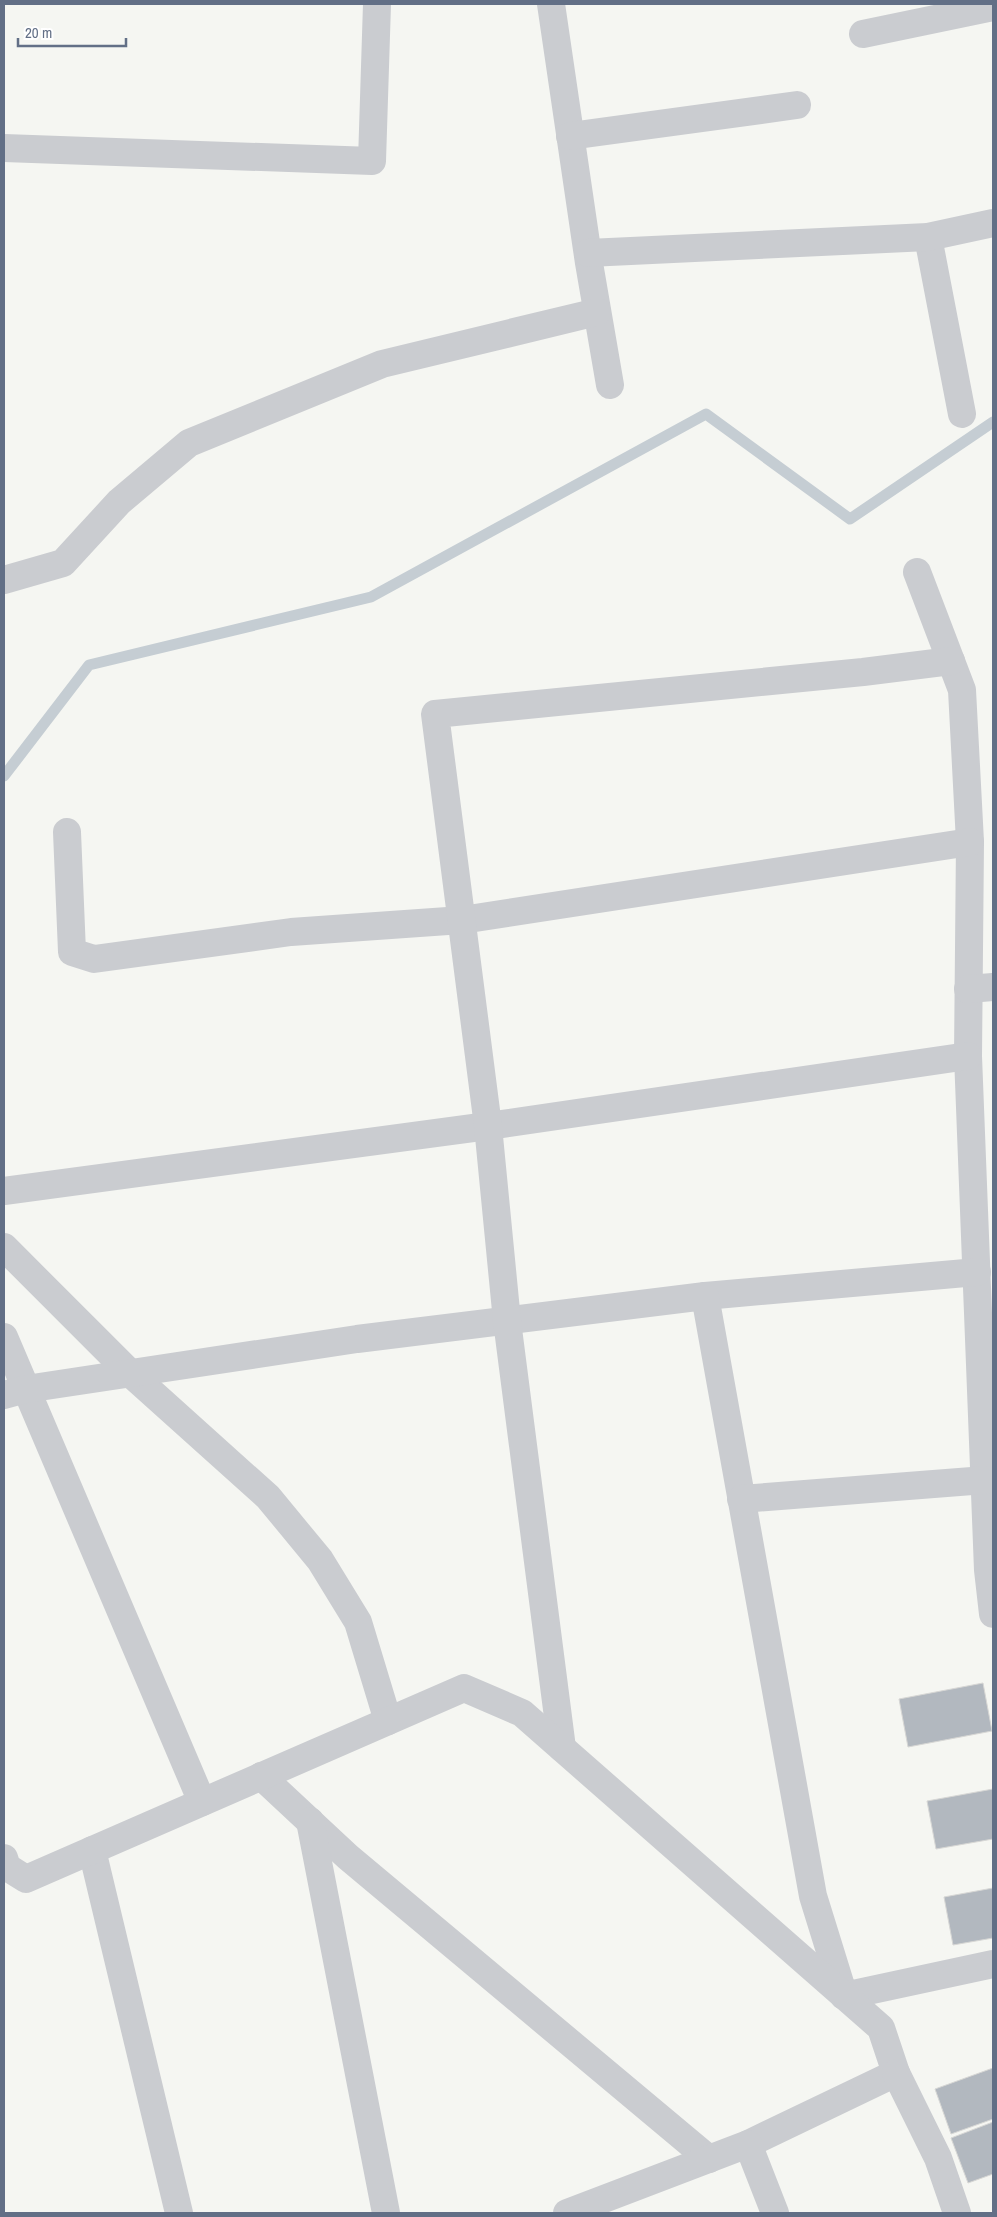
<svg xmlns="http://www.w3.org/2000/svg" width="997" height="2217" font-family="'Archivo Narrow',sans-serif">
	<style>
		.lines { fill: none; stroke-linecap: round; stroke-linejoin: round }
		.stream { stroke: #c5cdd3; stroke-width: 11 }
		.building { fill: #b2b8bf; stroke: #d7d7d5 }
		.street { stroke: #caccd0; stroke-width: 28 }
	</style>
	<rect width="100%" height="100%" fill="#f5f6f2"/>
	<g class="lines">
		<polyline class="stream" points="4,776 89,665 371,597 706,414 850,519 993,422"/>
	</g>
	<g class="building">
		<polygon points="983,1683 992,1731 908,1747 899,1699"/>
		<polygon points="993,1789 993,1839 936,1849 927,1801"/>
		<polygon points="993,1888 993,1938 953,1945 944,1897"/>
		<polygon points="993,2068 993,2119 951,2134 935,2089"/>
		<polygon points="993,2122 993,2174 968,2183 951,2138"/>
	</g>
	<g class="lines">
		<g class="street">
			<polyline points="551,4 589,263 610,385"/>
			<polyline points="863,34 993,7"/>
			<polyline points="570,136 797,105"/>
			<polyline points="4,148 372,161 377,4"/>
			<polyline points="928,237 962,414"/>
			<polyline points="588,253 928,237 993,223"/>
			<polyline points="917,572 962,690 970,842 968,1056 988,1570 993,1614"/>
			<polyline points="4,580 63,563 119,502 189,443 382,364 597,312"/>
			<polyline points="67,832 72,952 94,959 291,932 462,920 970,842"/>
			<polyline points="968,989 993,987"/>
			<polyline points="4,1191 488,1126 968,1056"/>
			<polyline points="4,1247 130,1373 268,1497 320,1560 358,1622 388,1721"/>
			<polyline points="705,1296 977,1272"/>
			<polyline points="4,1337 202,1802"/>
			<polyline points="4,1395 26,1389 357,1339 705,1296 813,1896 844,1996 993,1964"/>
			<polyline points="741,1499 985,1480"/>
			<polyline points="562,1748 507,1321 488,1126 435,714 863,672 951,661"/>
			<polyline points="261,1776 348,1857 709,2159"/>
			<polyline points="310,1821 386,2213"/>
			<polyline points="92,1850 179,2213"/>
			<polyline points="4,1858 7,1867 26,1879 464,1688 522,1713 881,2028 896,2073 748,2144"/>
			<polyline points="896,2073 938,2158 957,2213"/>
			<polyline points="567,2213 748,2144 775,2213"/>
		</g>
	</g>
	<rect width="997" height="2217" fill="none" stroke="#626f86" stroke-width="10"/>
	<path d="M18 38v8h108v-8" fill="none" stroke="#626f86" stroke-width="2.5"/>
	<text x="25" y="38" font-size="15" fill="#626f86" stroke="#ffffff" stroke-width="4" paint-order="stroke">20 m</text>
</svg>
